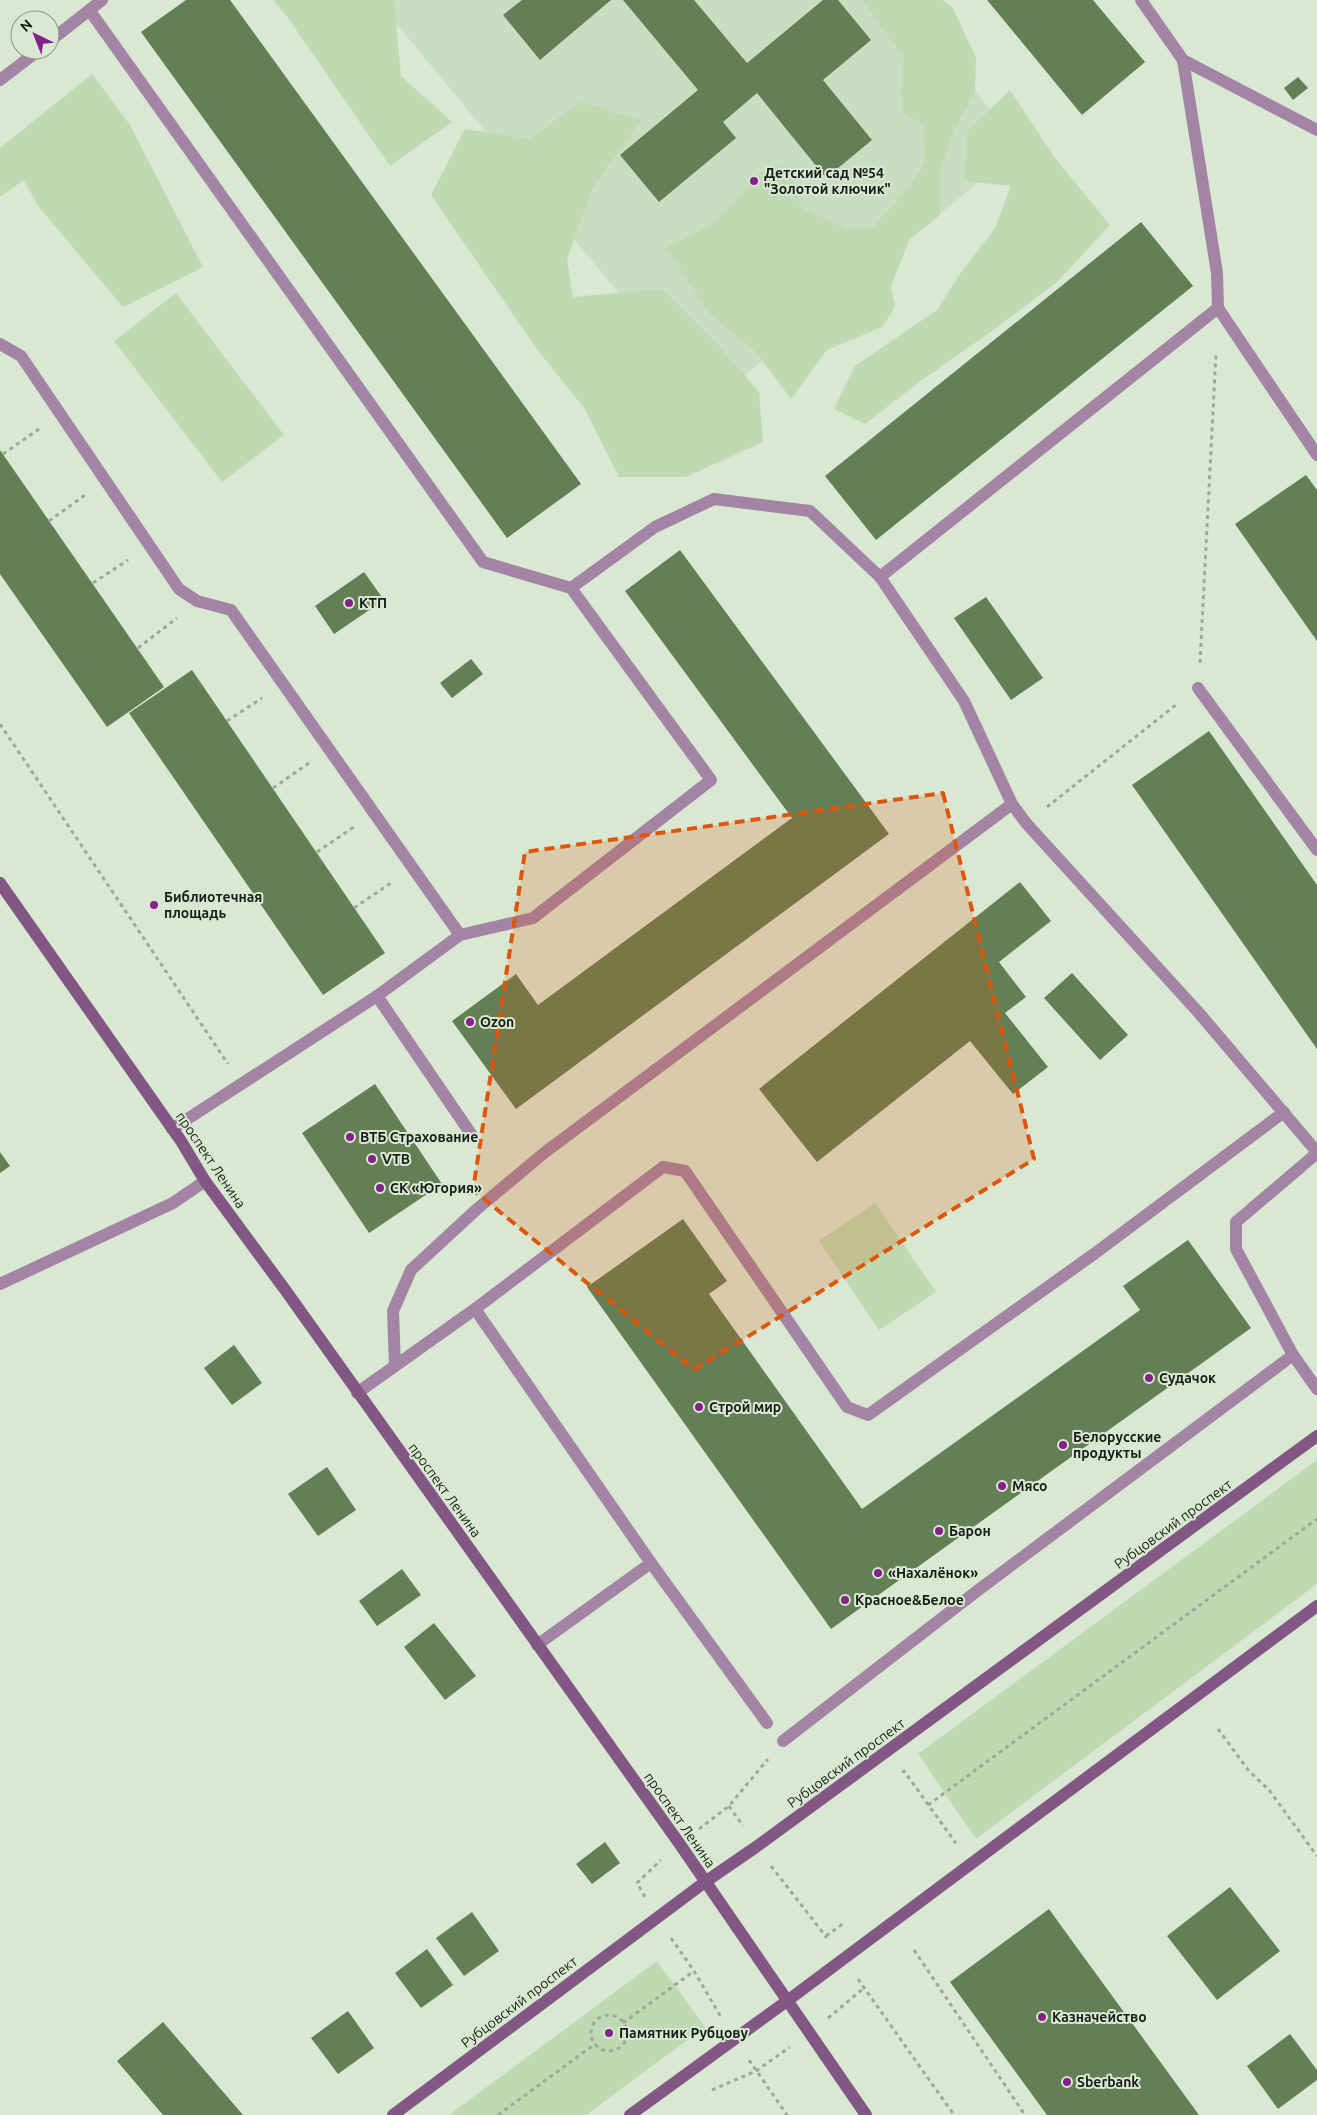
<svg xmlns="http://www.w3.org/2000/svg" width="1317" height="2115" font-family="Ubuntu,sans-serif">
	<style>
		.built { fill: #caddc1 }
		.green { fill: #bfdab2 }
		.building { fill: #637f55 }
		.lines { fill: none; stroke-linecap: round; stroke-linejoin: round }
		.path { stroke: #9da998; stroke-width: 3; stroke-dasharray: 4 4; stroke-linecap: butt }
		.lane { stroke: #a384a4; stroke-width: 12 }
		.secondary { stroke: #835784; stroke-width: 12 }
		.marked { fill: #de560c; fill-opacity: 0.2; stroke: #de560c; stroke-width: 4; stroke-dasharray: 10 6; stroke-linejoin: round }
		.poi-dot { fill: #85218a; stroke: #d9e8d2; stroke-width: 2 }
		.labels { text-anchor: middle; dominant-baseline: central; stroke-width: 4; stroke-linejoin: round; paint-order: stroke }
		.poi-label { font-size: 14px; font-weight: bold; fill: #181d16; stroke: #d9e8d2; text-anchor: start }
		.street-label { font-size: 14px; fill: #181d16; stroke: #d9e8d2 }
	</style>
	<rect width="100%" height="100%" fill="#d9e8d2"/>
	<polygon class="built" points="377,0 900,0 1021,147 710,404"/>
	<g class="green">
		<polygon points="273,0 394,0 401,76 452,122 390,166 286,15"/>
		<polygon points="863,0 942,0 953,8 976,58 975,91 955,129 940,173 940,215 909,240 891,287 895,307 882,327 827,350 791,399 756,352 711,315 666,247 711,225 769,165 790,169 801,208 848,229 872,228 912,184 925,160 924,125 904,113 901,93 904,59"/>
		<polygon points="92,74 130,125 203,267 123,307 38,206 24,180 0,197 0,148"/>
		<polygon points="1010,90 1055,158 1110,225 1057,282 995,329 922,380 865,424 834,409 855,366 937,310 960,274 995,228 1011,186 964,181 968,131"/>
		<polygon points="580,102 641,120 593,188 567,259 573,297 662,289 717,344 759,392 763,442 686,477 619,477 584,408 536,348 431,195 465,129 530,139"/>
		<polygon points="176,293 284,435 222,482 114,341"/>
		<polygon points="875,1203 936,1292 879,1330 819,1241"/>
		<polygon points="1317,1460 1317,1584 976,1839 918,1754"/>
		<polygon points="657,1961 705,2027 586,2115 449,2115"/>
	</g>
	<g class="building">
		<polygon points="186,0 230,0 581,484 507,538 141,32"/>
		<polygon points="522,0 611,0 540,60 503,15"/>
		<polygon points="623,0 694,0 747,63 823,0 838,0 871,40 823,80 872,140 826,178 757,93 723,122 736,138 659,202 620,155 698,90"/>
		<polygon points="987,0 1093,0 1145,62 1082,115"/>
		<polygon points="1298,77 1308,88 1293,100 1284,88"/>
		<polygon points="1141,222 1193,286 876,540 825,476"/>
		<polygon points="0,450 164,687 107,727 0,574"/>
		<polygon points="1306,475 1317,490 1317,641 1235,524"/>
		<polygon points="680,550 889,834 516,1109 452,1021 516,974 538,1005 792,818 625,591"/>
		<polygon points="364,572 384,600 334,634 315,606"/>
		<polygon points="986,597 1043,678 1011,700 954,618"/>
		<polygon points="471,659 483,674 452,698 440,683"/>
		<polygon points="192,670 385,953 323,995 129,713"/>
		<polygon points="1209,731 1317,885 1317,1049 1132,785"/>
		<polygon points="1020,882 1051,921 999,962 1026,997 1005,1013 1048,1067 1013,1094 970,1041 817,1162 759,1089"/>
		<polygon points="1072,973 1128,1035 1100,1060 1044,998"/>
		<polygon points="375,1084 442,1184 369,1233 302,1133"/>
		<polygon points="0,1152 10,1166 0,1173"/>
		<polygon points="683,1219 727,1281 709,1294 862,1509 1140,1310 1123,1286 1188,1240 1251,1328 831,1629 587,1287"/>
		<polygon points="234,1345 262,1383 232,1405 204,1368"/>
		<polygon points="327,1467 356,1510 318,1536 288,1494"/>
		<polygon points="402,1569 421,1595 377,1626 359,1601"/>
		<polygon points="434,1623 476,1676 445,1700 404,1647"/>
		<polygon points="605,1842 620,1863 592,1884 576,1864"/>
		<polygon points="1230,1887 1280,1951 1217,2000 1167,1936"/>
		<polygon points="1049,1909 1067,1934 1199,2115 1047,2115 950,1982"/>
		<polygon points="472,1912 499,1951 464,1976 436,1938"/>
		<polygon points="427,1949 453,1985 421,2008 395,1973"/>
		<polygon points="348,2011 374,2048 338,2074 311,2038"/>
		<polygon points="163,2022 243,2115 163,2115 117,2061"/>
		<polygon points="1290,2034 1317,2070 1317,2080 1278,2109 1247,2066"/>
	</g>
	<g class="lines">
		<g class="path">
			<polyline points="3,454 39,429"/>
			<polyline points="49,521 85,495"/>
			<polyline points="93,583 128,560"/>
			<polyline points="138,648 177,618"/>
			<polyline points="1200,663 1216,353"/>
			<polyline points="227,721 262,698"/>
			<polyline points="0,724 228,1064"/>
			<polyline points="273,788 309,763"/>
			<polyline points="1047,807 1177,704"/>
			<polyline points="317,852 354,827"/>
			<polyline points="354,908 391,883"/>
			<polyline points="1218,1729 1249,1771 1269,1790 1317,1856"/>
			<polyline points="902,1772 904,1771 955,1842 954,1843"/>
			<polyline points="928,1805 1317,1519"/>
			<polyline points="729,1806 743,1826"/>
			<polyline points="699,1829 729,1806 768,1759"/>
			<polyline points="771,1866 827,1938"/>
			<polyline points="645,1897 637,1883 661,1860"/>
			<polyline points="826,1936 844,1923"/>
			<polyline points="671,1938 694,1971 721,2017"/>
			<polyline points="914,1950 1025,2115"/>
			<polyline points="858,1979 954,2115"/>
			<circle cx="609" cy="2033" r="18"/>
			<polyline points="828,2018 864,1988"/>
			<polyline points="623,2023 694,1971"/>
			<polyline points="749,2060 787,2115"/>
			<polyline points="712,2090 756,2071 790,2047"/>
			<polyline points="498,2115 595,2044"/>
		</g>
		<g class="lane">
			<polyline points="1141,0 1183,60 1317,130"/>
			<polyline points="90,11 483,562 571,588 711,780 533,918 460,935"/>
			<polyline points="50,41 102,0"/>
			<polyline points="0,80 39,50"/>
			<polyline points="1218,308 1317,455"/>
			<polyline points="0,344 21,356 179,589 197,601 231,610 460,935 377,996 172,1129"/>
			<polyline points="571,588 655,527 714,499 810,511 880,577"/>
			<polyline points="1198,688 1317,850"/>
			<polyline points="1012,804 1026,823 1199,1013 1317,1152"/>
			<polyline points="377,996 471,1134"/>
			<polyline points="0,1284 173,1203 205,1181"/>
			<polyline points="475,1309 651,1563 537,1645"/>
			<polyline points="1293,1355 1236,1249 1236,1222 1317,1153"/>
			<polyline points="395,1366 393,1311 411,1270 477,1209 544,1153 1012,804 964,701 880,577 1218,308 1217,273 1183,60"/>
			<polyline points="357,1393 475,1309 663,1167 685,1171 847,1407 868,1415 1094,1254 1284,1112"/>
			<polyline points="651,1563 767,1723"/>
			<polyline points="783,1741 977,1591 1293,1355 1317,1389"/>
		</g>
		<g class="secondary">
			<polyline points="0,883 181,1141 205,1181 286,1291 679,1843 866,2115"/>
			<polyline points="393,2115 705,1882 756,1847 1317,1436"/>
			<polyline points="630,2115 787,2001 1317,1606"/>
		</g>
	</g>
	<path class="marked" d="M943,793l91,366 -340,211 -221,-180 52,-338z"/>
	<g class="poi-dot">
		<circle cx="754" cy="181" r="5"/>
		<circle cx="349" cy="603" r="5"/>
		<circle cx="154" cy="905" r="5"/>
		<circle cx="470" cy="1022" r="5"/>
		<circle cx="350" cy="1137" r="5"/>
		<circle cx="372" cy="1159" r="5"/>
		<circle cx="380" cy="1188" r="5"/>
		<circle cx="1149" cy="1378" r="5"/>
		<circle cx="699" cy="1407" r="5"/>
		<circle cx="1063" cy="1445" r="5"/>
		<circle cx="1002" cy="1486" r="5"/>
		<circle cx="939" cy="1531" r="5"/>
		<circle cx="878" cy="1573" r="5"/>
		<circle cx="845" cy="1600" r="5"/>
		<circle cx="1042" cy="2017" r="5"/>
		<circle cx="609" cy="2033" r="5"/>
		<circle cx="1067" cy="2082" r="5"/>
	</g>
	<g class="labels">
		<g class="poi-label">
			<text x="764" y="173">Детский сад №54<tspan x="764" dy="16">"Золотой ключик"</tspan></text>
			<text x="359" y="603">КТП</text>
			<text x="164" y="897">Библиотечная<tspan x="164" dy="16">площадь</tspan></text>
			<text x="480" y="1022">Ozon</text>
			<text x="360" y="1137">ВТБ Страхование</text>
			<text x="382" y="1159">VTB</text>
			<text x="390" y="1188">СК «Югория»</text>
			<text x="1159" y="1378">Судачок</text>
			<text x="709" y="1407">Строй мир</text>
			<text x="1073" y="1437">Белорусские<tspan x="1073" dy="16">продукты</tspan></text>
			<text x="1012" y="1486">Мясо</text>
			<text x="949" y="1531">Барон</text>
			<text x="888" y="1573">«Нахалёнок»</text>
			<text x="855" y="1600">Красное&amp;Белое</text>
			<text x="1052" y="2017">Казначейство</text>
			<text x="619" y="2033">Памятник Рубцову</text>
			<text x="1077" y="2082">Sberbank</text>
		</g>
		<g class="street-label">
			<text transform="translate(211 1160) rotate(56)">проспект Ленина</text>
			<text transform="translate(445 1490) rotate(54)">проспект Ленина</text>
			<text transform="translate(1173 1524) rotate(-36)">Рубцовский проспект</text>
			<text transform="translate(846 1763) rotate(-36)">Рубцовский проспект</text>
			<text transform="translate(680 1820) rotate(55)">проспект Ленина</text>
			<text transform="translate(519 2002) rotate(-37)">Рубцовский проспект</text>
		</g>
	</g>
	<g transform="translate(35 35) rotate(317)"><circle r="24" fill="#d9e8d2" stroke="#8c9787"/>
	<path d="M0-4L9 19L0 12L-9 19Z" fill="#85218a"/>
	<text y="-8" font-size="14" font-weight="bold" text-anchor="middle" fill="#181d16">N</text>
	</g>
</svg>
